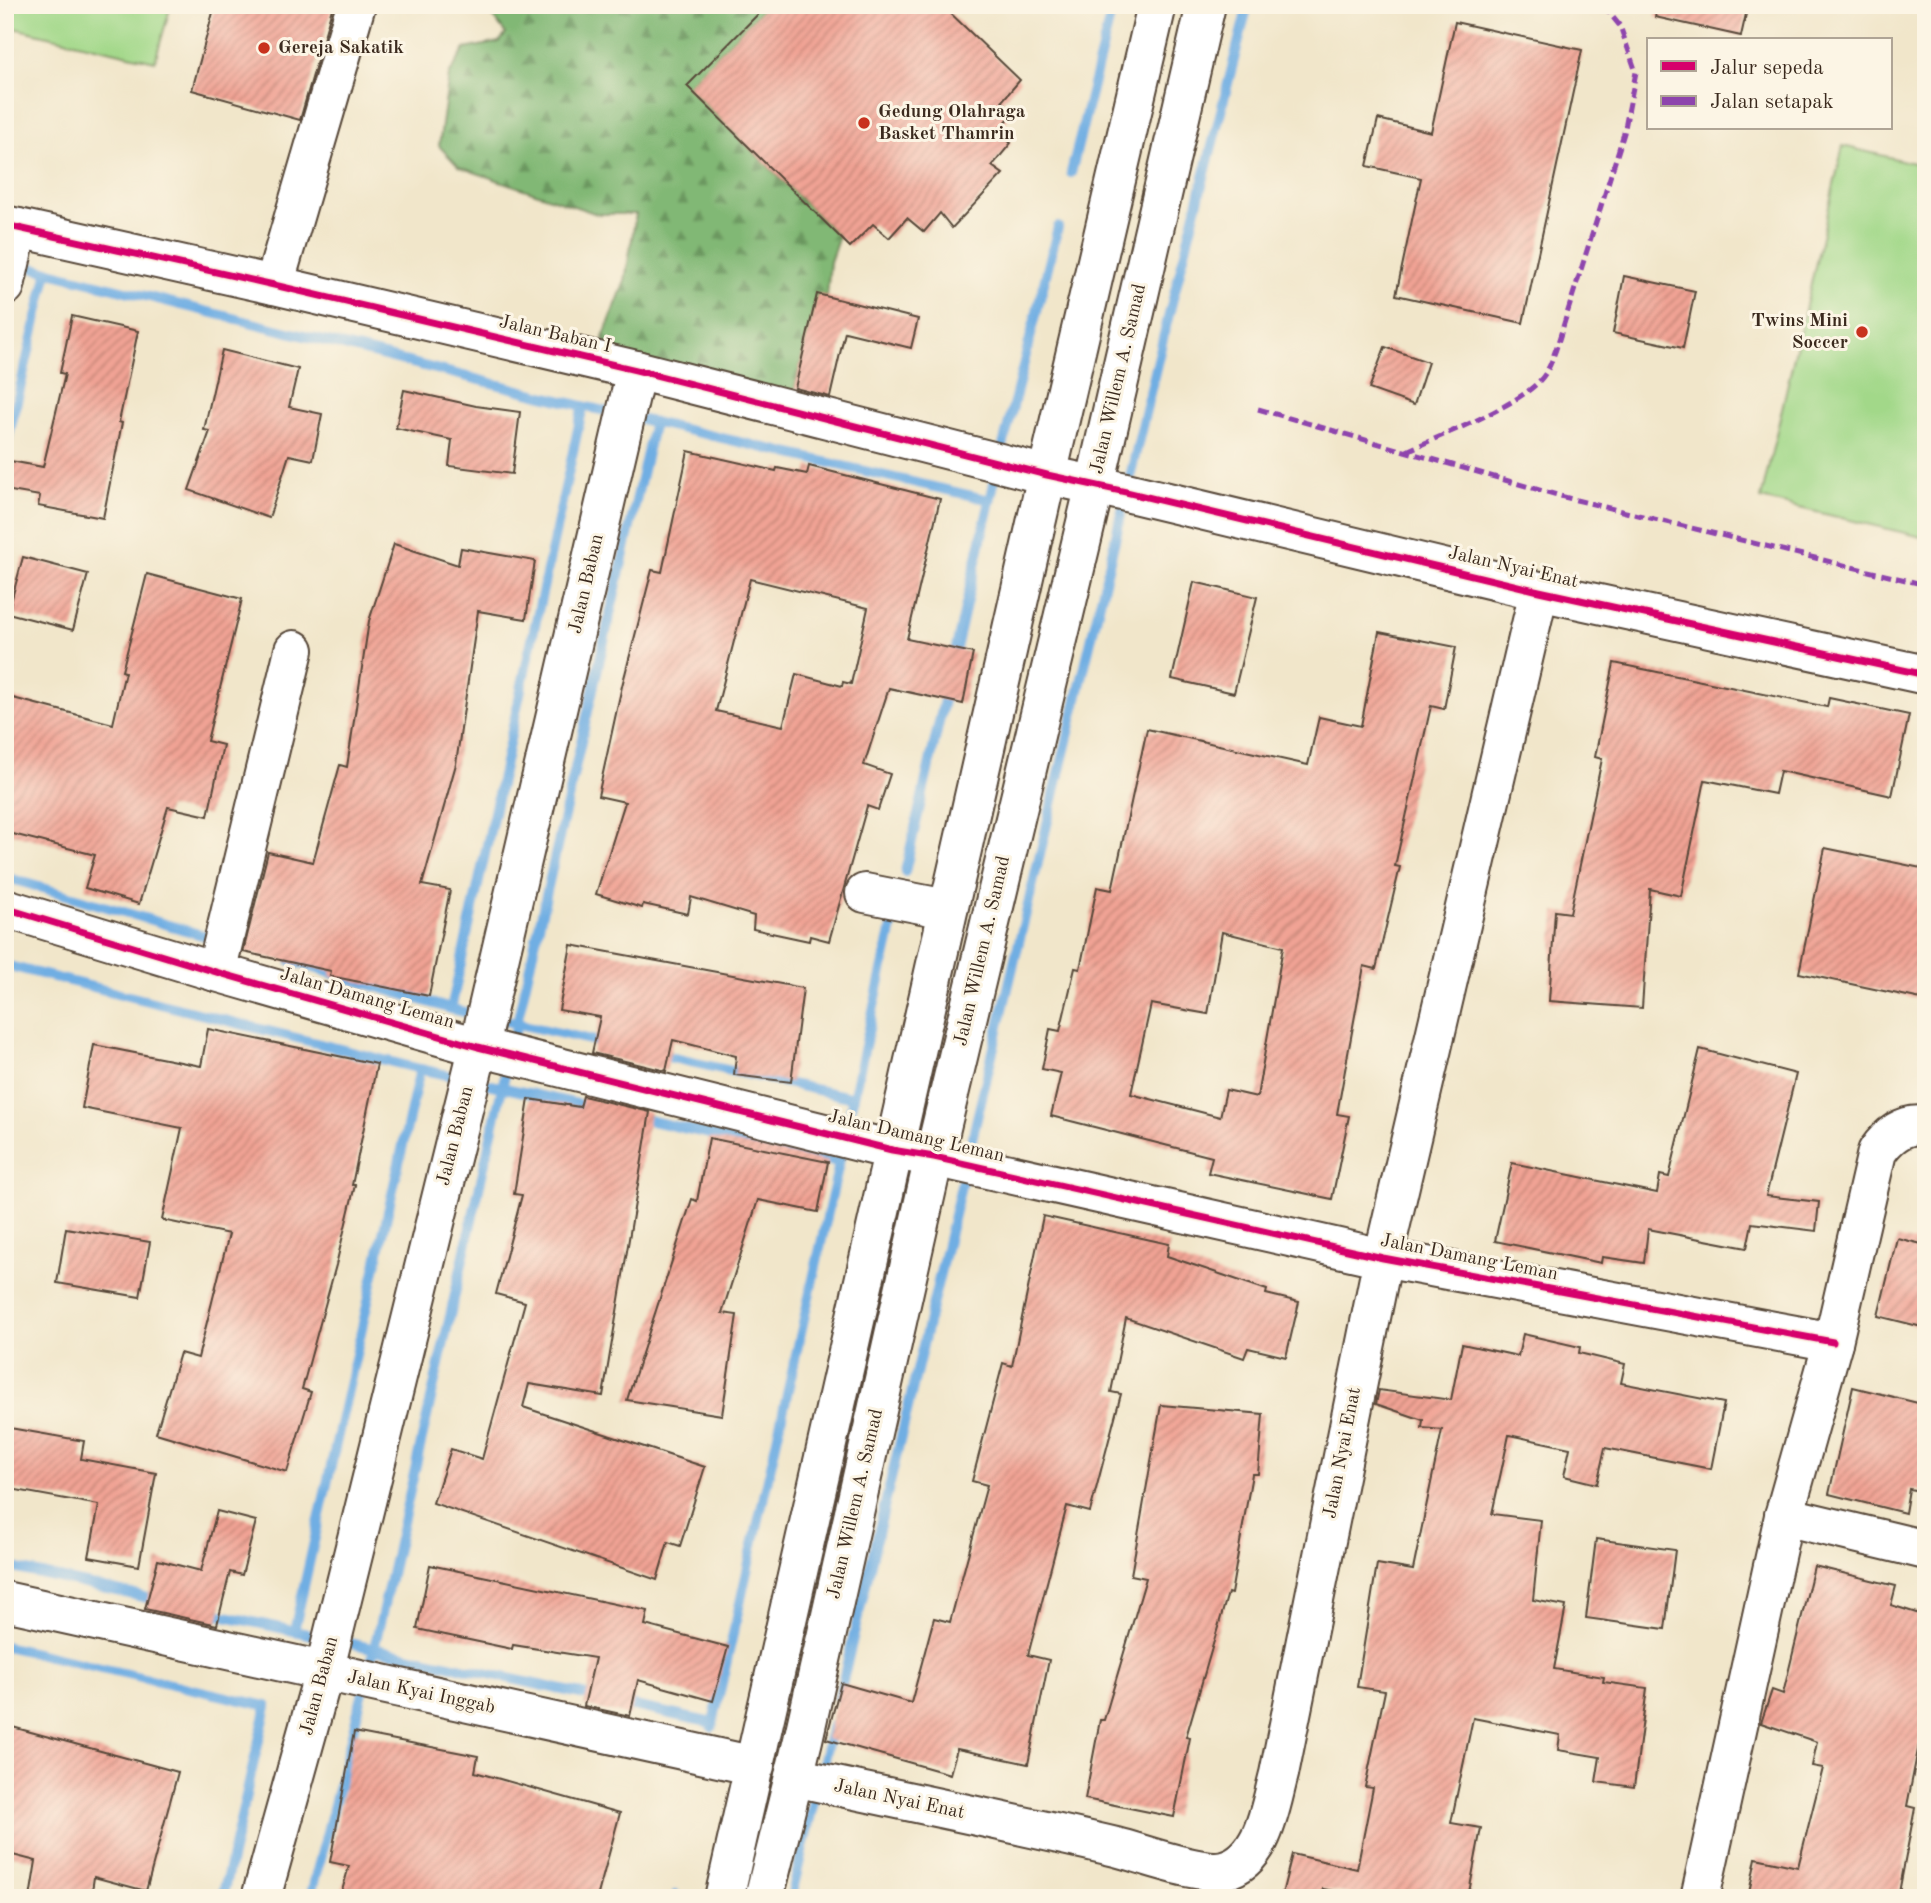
<svg xmlns="http://www.w3.org/2000/svg" width="1931" height="1903" font-family="'Old Standard TT',serif">
	<style>
		.forest { fill: url(#forest-firs); stroke: #5e714a; stroke-width: 2 }
		.green { fill: #a2d889; stroke: #6e8154; stroke-width: 2 }
		.lines { fill: none; stroke-linecap: round; stroke-linejoin: round }
		.stream { stroke: #70aee3; stroke-width: 10 }
		.building { fill: url(#building-hatch); fill-rule: evenodd }
		.street-casing { stroke: #564638; stroke-width: 42 }
		.secondary-casing { stroke: #564638; stroke-width: 42 }
		.street { stroke: #fff; stroke-width: 38 }
		.secondary { stroke: #fff; stroke-width: 38 }
		.quiet { stroke: #8e44ad; stroke-width: 5; stroke-dasharray: 10 5; stroke-linecap: butt }
		.cycleway-casing { stroke: #fcf5e5; stroke-width: 11 }
		.cycleway { stroke: #d6006c; stroke-width: 7 }
		.poi-dot { fill: #c8321e; stroke: #fcf5e5; stroke-width: 2.5 }
		.labels { text-anchor: middle; dominant-baseline: central; stroke-width: 6; stroke-linejoin: round; paint-order: stroke }
		.poi-label { font-size: 19px; font-weight: bold; fill: #3b2a1e; stroke: #fcf5e5; text-anchor: start }
		.street-label { font-size: 19px; fill: #3b2a1e; stroke: #fcf5e5 }
	</style>
	<defs>
		<pattern id="forest-firs" width="22" height="20" patternUnits="userSpaceOnUse" patternTransform="scale(1.75)"><rect width="22" height="20" fill="#81b875"/><path d="M5 1l3.5 6h-7zM16 11l3.5 6h-7z" fill="#6b965f"/></pattern>
		<pattern id="building-hatch" width="6" height="6" patternUnits="userSpaceOnUse" patternTransform="scale(1.75)"><rect width="6" height="6" fill="#f1a394"/><path d="M-1 1l2-2M0 6l6-6M5 7l2-2" fill="none" stroke="#c48578"/></pattern>
	</defs>
	<rect width="100%" height="100%" fill="#fcf5e5"/>
	<filter id="ink" filterUnits="userSpaceOnUse"><feTurbulence type="fractalNoise" baseFrequency=".0143" numOctaves="2"/><feDisplacementMap in="SourceGraphic" scale="14" xChannelSelector="R" yChannelSelector="G"/><feConvolveMatrix kernelMatrix="1 2 1 2 8 2 1 2 1" color-interpolation-filters="sRGB"/></filter>
	<filter id="wash" filterUnits="userSpaceOnUse"><feTurbulence type="fractalNoise" baseFrequency=".00686" numOctaves="4" result="noise"/><feDisplacementMap in="SourceGraphic" scale="28" xChannelSelector="R" yChannelSelector="G"/><feGaussianBlur stdDeviation="1.57" result="paint"/><feColorMatrix in="noise" values="0 0 0 0 0 0 0 0 0 0 0 0 0 0 0 0 0 1.4 0 .05"/><feComposite in="paint" operator="in"/></filter>
	<g filter="url(#wash)">
		<rect width="100%" height="100%" fill="#f1e6ca"/>
		<polygon class="forest" points="484,5 767,5 687,86 839,236 830,262 827,296 817,295 791,404 606,351 603,338 625,281 636,214 597,214 459,167 439,146 449,75 465,49 499,42 506,34"/>
		<g class="green">
			<polygon points="5,5 171,5 155,61 5,26"/>
			<polygon points="1843,146 1926,166 1926,538 1761,499"/>
		</g>
		<g class="lines">
			<g class="stream">
				<polyline points="1071,173 1113,5"/>
				<polyline points="18,264 583,406 451,1009 291,961"/>
				<polyline points="583,406 990,500"/>
				<polyline points="5,451 48,271"/>
				<polyline points="953,661 999,462 1058,227"/>
				<polyline points="905,872 947,687"/>
				<polyline points="5,877 219,940"/>
				<polyline points="5,965 420,1069 294,1631 207,1612"/>
				<polyline points="451,1009 609,1044"/>
				<polyline points="655,1054 854,1098"/>
				<polyline points="420,1069 595,1108"/>
				<polyline points="634,1117 839,1163"/>
				<polyline points="846,1130 892,927"/>
				<polyline points="5,1566 161,1601"/>
				<polyline points="294,1631 599,1698"/>
				<polyline points="5,1646 267,1706 222,1898"/>
				<polyline points="839,1697 1165,330 1248,5"/>
				<polyline points="621,1703 712,1723"/>
				<polyline points="712,1727 843,1146"/>
				<polyline points="310,1898 374,1649 654,422"/>
				<polyline points="675,1898 676,1895"/>
				<polyline points="791,1898 832,1726"/>
			</g>
		</g>
		<g id="blocks">
			<g class="building">
				<polygon points="215,5 333,5 300,120 192,90"/>
				<polygon points="767,5 942,5 1020,80 1002,101 1013,114 996,132 1011,143 992,166 1003,174 952,228 940,213 924,232 907,218 889,238 873,224 850,247 687,86"/>
				<polygon points="1657,5 1748,5 1741,36 1655,17"/>
				<polygon points="1455,22 1582,50 1523,323 1396,295 1421,178 1367,166 1378,119 1431,132"/>
				<polygon points="1624,276 1695,291 1683,348 1613,333"/>
				<polygon points="817,294 918,319 911,348 845,332 830,397 795,388"/>
				<polygon points="72,316 138,331 119,422 122,423 103,518 38,506 40,496 5,490 5,460 43,467 65,374 60,373"/>
				<polygon points="1385,347 1428,362 1414,405 1369,389"/>
				<polygon points="222,350 298,369 289,407 322,414 313,460 289,455 269,518 189,490 210,431 204,430"/>
				<polygon points="404,390 476,406 520,412 512,474 449,466 452,440 396,428"/>
				<path d="M688,451l88,20 1,-3 30,6 2,-8 131,33 -33,140 66,14 -10,51 -74,-16 -25,77 26,9 -12,36 -11,-4 -38,135 -19,-5 -1,5 -56,-12 1,-13 -63,-19 -3,17 -45,-10 -1,4 -46,-14 29,-92 -27,-6 24,-110 30,-116 10,2zM750,579l118,29 -17,76 -8,-2 -1,4 -46,-12 -13,52 -67,-15z"/>
				<polygon points="394,544 458,565 461,548 535,561 526,619 478,611 456,764 422,885 450,890 429,996 330,976 331,971 243,952 268,852 313,862 340,765 347,767 369,621"/>
				<polygon points="23,557 88,574 73,630 8,613"/>
				<polygon points="147,574 242,599 207,741 223,745 208,816 168,807 139,904 85,888 95,855 5,832 5,729 13,698 113,724 125,672 122,671"/>
				<polygon points="1194,582 1257,597 1234,693 1172,679"/>
				<path d="M1379,632l77,15 -12,62 -13,-3 -36,160 5,1 -24,102 -12,-3 -27,148 12,2 -17,83 -124,-26 4,-16 -161,-41 10,-43 -19,-4 8,-40 10,2 15,-63 5,1 17,-82 15,3 35,-161 161,36 11,-48 42,9zM1222,932l61,15 -26,150 -31,-7 -6,27 -89,-23 20,-90 57,10z"/>
				<polygon points="1614,663 1827,707 1829,698 1909,715 1892,796 1780,771 1775,794 1705,780 1681,896 1650,889 1642,1008 1549,1001 1555,911 1570,913 1602,759 1595,757"/>
				<polygon points="1825,848 1926,869 1926,1000 1799,973"/>
				<polygon points="571,945 803,988 791,1082 734,1075 736,1056 673,1040 666,1071 592,1053 600,1017 559,1010"/>
				<polygon points="208,1029 377,1064 352,1185 355,1185 336,1265 302,1389 311,1392 287,1472 156,1433 180,1353 198,1358 229,1234 162,1220 182,1128 82,1108 94,1045 201,1066"/>
				<polygon points="1700,1049 1796,1074 1766,1196 1819,1202 1816,1231 1752,1223 1747,1248 1648,1229 1644,1263 1602,1257 1601,1263 1495,1241 1512,1163 1657,1193 1660,1175 1669,1177"/>
				<polygon points="583,1096 650,1112 603,1396 529,1384 523,1407 705,1467 680,1546 668,1542 657,1580 433,1503 451,1449 482,1459 525,1302 496,1294 522,1195 514,1194 529,1099 580,1107"/>
				<polygon points="709,1138 828,1162 818,1212 758,1200 722,1313 737,1315 722,1415 627,1400 692,1199 697,1201"/>
				<polygon points="1043,1216 1169,1244 1167,1256 1267,1290 1266,1294 1299,1302 1286,1357 1248,1348 1244,1358 1126,1318 1111,1392 1121,1394 1090,1512 1067,1506 1028,1655 1049,1660 1028,1764 957,1749 950,1774 826,1739 841,1683 911,1703 934,1618 950,1622 987,1485 972,1481 1003,1363 1012,1366"/>
				<polygon points="66,1228 150,1242 140,1297 57,1283"/>
				<polygon points="1897,1238 1926,1245 1926,1328 1878,1316"/>
				<polygon points="1523,1334 1580,1347 1579,1353 1625,1364 1621,1383 1724,1403 1711,1469 1605,1448 1597,1484 1564,1476 1570,1448 1509,1435 1492,1514 1541,1520 1533,1600 1566,1606 1554,1669 1604,1677 1603,1682 1647,1688 1634,1787 1596,1782 1600,1757 1558,1750 1560,1735 1473,1718 1451,1823 1481,1828 1468,1898 1367,1898 1323,1889 1321,1898 1281,1898 1292,1854 1357,1869 1373,1788 1365,1787 1385,1691 1357,1687 1377,1564 1413,1570 1442,1430 1422,1428 1423,1420 1376,1404 1379,1390 1451,1400 1462,1344 1518,1356"/>
				<polygon points="1853,1387 1926,1405 1926,1492 1909,1489 1905,1513 1829,1494"/>
				<polygon points="1161,1405 1263,1414 1258,1474 1252,1474 1231,1594 1228,1593 1186,1737 1190,1738 1174,1817 1085,1799 1100,1720 1104,1720 1146,1578 1131,1575"/>
				<polygon points="10,1428 84,1441 81,1459 156,1473 139,1566 89,1557 99,1505 5,1488 5,1454"/>
				<polygon points="217,1511 256,1521 242,1575 230,1572 217,1625 145,1609 158,1560 201,1571"/>
				<polygon points="1596,1539 1675,1550 1665,1629 1586,1618"/>
				<polygon points="430,1565 648,1611 645,1625 728,1647 713,1701 638,1680 630,1716 584,1706 595,1658 513,1645 512,1649 417,1629"/>
				<polygon points="1814,1566 1896,1586 1891,1605 1926,1616 1926,1709 1907,1806 1915,1808 1898,1898 1748,1898 1756,1858 1798,1867 1823,1768 1812,1766 1817,1742 1761,1723 1772,1690 1783,1694"/>
				<polygon points="5,1725 178,1772 146,1891 94,1877 91,1898 30,1898 36,1861 5,1853"/>
				<polygon points="354,1732 478,1756 475,1772 620,1813 597,1898 340,1898 349,1866 330,1862"/>
			</g>
		</g>
	</g>
	<g filter="url(#ink)">
		<use href="#blocks" fill-opacity="0" stroke="#564638" stroke-width="2"/>
		<g class="lines">
			<g class="street-casing">
				<g id="street">
					<polyline points="5,225 274,285 636,370 1047,475 1126,492 1539,591 1926,675"/>
					<polyline points="274,285 356,5"/>
					<polyline points="5,286 18,228"/>
					<polyline points="865,893 947,909"/>
					<polyline points="5,908 216,972 478,1047 892,1150 934,1157 1383,1258 1833,1342"/>
					<polyline points="216,972 294,650"/>
					<polyline points="1784,1516 1926,1550"/>
					<polyline points="5,1601 755,1766"/>
					<path d="M794,1777c107,23 215,45 322,70 25,6 85,29 108,23 40,-10 46,-63 55,-96l104,-516 156,-667"/>
					<polyline points="261,1898 324,1672 482,1033 636,370"/>
					<path d="M1700,1898l84,-382 49,-174 44,-190c11,-16 27,-30 49,-26"/>
				</g>
			</g>
			<g class="secondary-casing">
				<g id="secondary">
					<polyline points="724,1898 1047,475 1157,5"/>
					<polyline points="764,1898 803,1740 934,1157 1095,485 1206,5"/>
				</g>
			</g>
			<use href="#street" class="street"/>
			<use href="#secondary" class="secondary"/>
			<g class="quiet">
				<polyline points="1258,409 1564,497 1926,585"/>
				<path d="M1407,451c34,-16 119,-47 138,-77 5,-7 8,-17 11,-25l68,-216 12,-61 -16,-46 -17,-21"/>
			</g>
			<g class="cycleway-casing">
				<g id="cycleway">
					<polyline points="5,225 274,285 636,370 1047,475 1126,492 1539,591 1926,675"/>
					<polyline points="5,908 216,972 478,1047 892,1150 934,1157 1383,1258 1833,1342"/>
				</g>
			</g>
			<use href="#cycleway" class="cycleway"/>
		</g>
	</g>
	<g class="poi-dot">
		<circle cx="264" cy="48" r="7"/>
		<circle cx="864" cy="123" r="7"/>
		<circle cx="1862" cy="332" r="7"/>
	</g>
	<g class="labels">
		<g class="poi-label">
			<text x="278" y="48">Gereja Sakatik</text>
			<text x="878" y="112">Gedung Olahraga<tspan x="878" dy="22">Basket Thamrin</tspan></text>
			<text x="1848" y="321" text-anchor="end">Twins Mini<tspan x="1848" dy="22">Soccer</tspan></text>
		</g>
		<g class="street-label">
			<text transform="translate(555 335) rotate(13)">Jalan Baban I</text>
			<text transform="translate(1119 379) rotate(-77)">Jalan Willem A. Samad</text>
			<text transform="translate(1513 568) rotate(13)">Jalan Nyai Enat</text>
			<text transform="translate(587 584) rotate(-77)">Jalan Baban</text>
			<text transform="translate(983 951) rotate(-77)">Jalan Willem A. Samad</text>
			<text transform="translate(367 999) rotate(16)">Jalan Damang Leman</text>
			<text transform="translate(456 1136) rotate(-76)">Jalan Baban</text>
			<text transform="translate(916 1137) rotate(13)">Jalan Damang Leman</text>
			<text transform="translate(1469 1258) rotate(11)">Jalan Damang Leman</text>
			<text transform="translate(1343 1453) rotate(-79)">Jalan Nyai Enat</text>
			<text transform="translate(856 1504) rotate(-77)">Jalan Willem A. Samad</text>
			<text transform="translate(320 1686) rotate(-75)">Jalan Baban</text>
			<text transform="translate(421 1693) rotate(12)">Jalan Kyai Inggab</text>
			<text transform="translate(899 1800) rotate(12)">Jalan Nyai Enat</text>
		</g>
	</g>
	<rect width="1931" height="1903" fill="none" stroke="#fcf5e5" stroke-width="28"/>
	<rect x="1647" y="38" width="245" height="91" fill="#fcf5e5" stroke="#afa495" stroke-width="2"/>
	<rect x="1661" y="61" width="35" height="10" fill="#d6006c" stroke="#afa495" stroke-width="2"/>
	<text x="1710" y="74" font-size="21" fill="#3b2a1e">Jalur sepeda</text>
	<rect x="1661" y="96" width="35" height="10" fill="#8e44ad" stroke="#afa495" stroke-width="2"/>
	<text x="1710" y="108" font-size="21" fill="#3b2a1e">Jalan setapak</text>
</svg>
